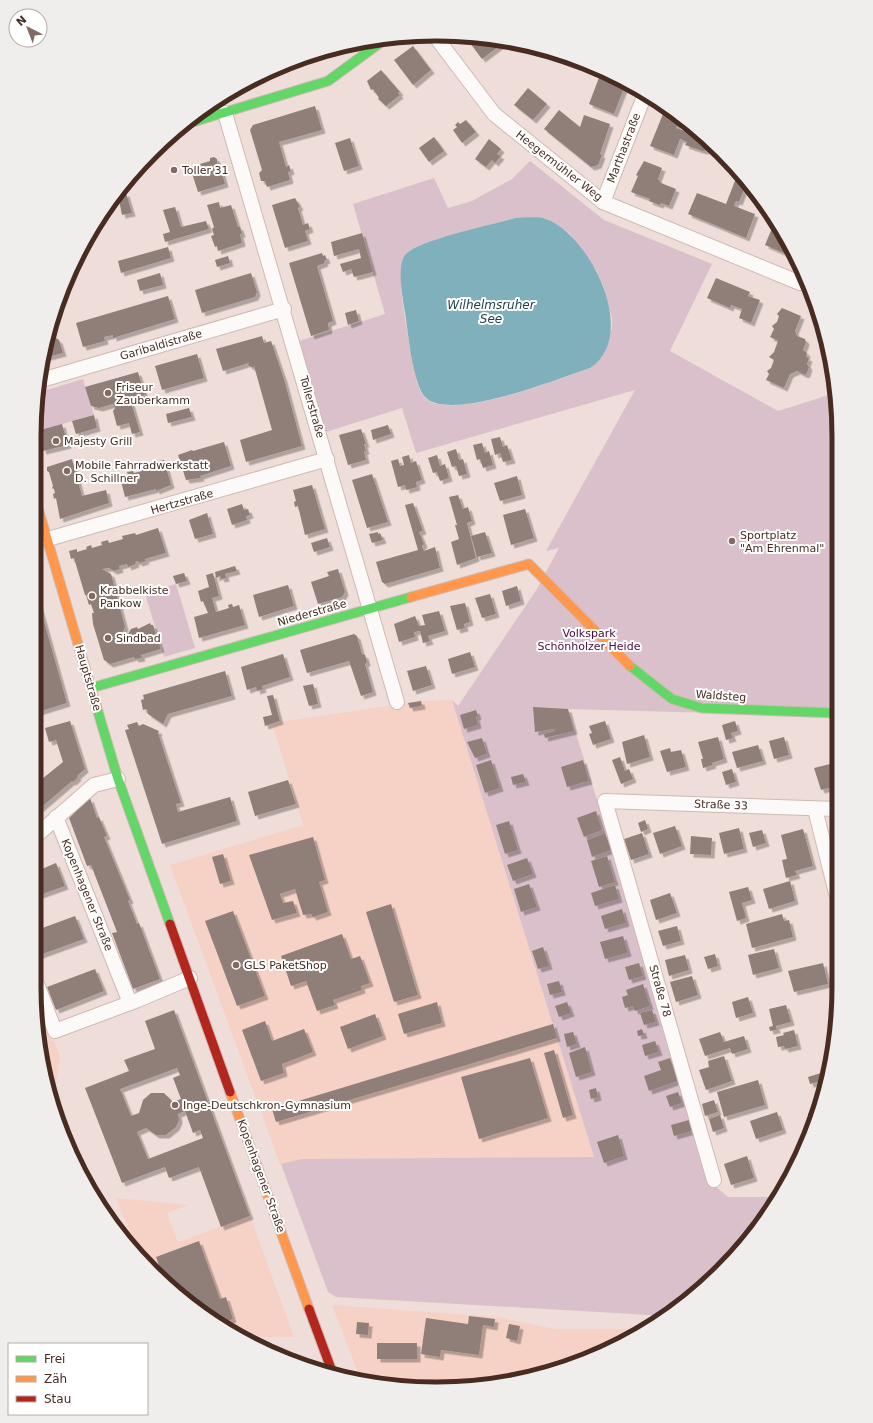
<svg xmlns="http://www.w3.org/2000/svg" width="873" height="1423" font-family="'DejaVu Sans',sans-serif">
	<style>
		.built { fill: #f6d2c6 }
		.green { fill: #dac0ca; fill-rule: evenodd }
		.water { fill: #81b0bd }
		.building { fill: #907f79; fill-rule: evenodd; filter: url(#shadow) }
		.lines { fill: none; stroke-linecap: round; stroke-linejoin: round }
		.street-casing { stroke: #cfbab3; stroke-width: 16 }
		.fast-casing { stroke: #cfbab3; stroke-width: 11 }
		.slow-casing { stroke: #cfbab3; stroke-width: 11 }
		.jam-casing { stroke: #cfbab3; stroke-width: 11 }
		.street { stroke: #fcfaf9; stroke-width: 14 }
		.fast { stroke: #63d668; stroke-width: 9 }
		.slow { stroke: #ff974d; stroke-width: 9 }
		.jam { stroke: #b3261e; stroke-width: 9 }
		.poi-dot { fill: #826961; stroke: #fff; stroke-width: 1.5 }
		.labels { text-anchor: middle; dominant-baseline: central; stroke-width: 4; stroke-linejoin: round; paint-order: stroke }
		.street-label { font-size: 11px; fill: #482b21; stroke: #fff }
		.poi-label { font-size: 11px; fill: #482b21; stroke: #fff; text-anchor: start }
		.park-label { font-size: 11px; fill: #4a093b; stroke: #fff }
		.water-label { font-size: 12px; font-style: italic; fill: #1d414b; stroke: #fff }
		.rim { fill: none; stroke: #482b21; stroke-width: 5 }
	</style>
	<defs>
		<filter id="shadow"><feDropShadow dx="3.5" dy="3.5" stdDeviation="0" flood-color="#0004"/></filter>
	</defs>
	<rect width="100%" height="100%" fill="#eeddd8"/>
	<g class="built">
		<polygon points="452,700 594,1157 302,1159 280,1164 170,865 303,825 272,723 421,701"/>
		<polygon points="37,999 60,1056 56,1084 49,1091 37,1039"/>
		<polygon points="116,1198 188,1205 167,1213 178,1242 250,1216 294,1337 245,1337 213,1321 152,1271 130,1246 136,1247"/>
		<polygon points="332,1305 496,1317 555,1329 644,1329 566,1368 489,1386 436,1389 384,1386 361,1380"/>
	</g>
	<g class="green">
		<path d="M530,161l74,59 108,44 -42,87 108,60 57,-18 3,17 -1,298 -124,5 -145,-4 47,147 92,323 21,18h48l-20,34 -35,40 -54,45 -331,-19 -8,-5 -47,-128 20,-5 293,-2 -142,-457 6,6 79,-117 22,-41 -13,3 89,-161 -219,63 -14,-45 -76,24 -27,-91 86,-27 -32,-110 81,-26 14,30 24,-7 40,-22zM515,218h30l25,16 26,36 7,15 9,33v11l-22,39c-32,11 -135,53 -164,31 -10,-8 -13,-38 -16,-51 -3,-18 -9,-50 -9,-67 0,-9 7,-22 10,-31l24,-10z"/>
		<polygon points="83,379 94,415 37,431 37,393"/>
		<polygon points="176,584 195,648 164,657 145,593"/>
	</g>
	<path class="water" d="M515,218c9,0 23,-2 31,1 44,16 94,116 44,149 -30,10 -141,55 -165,29 -11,-11 -17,-61 -19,-78 -2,-16 -11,-53 0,-65 15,-15 86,-29 109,-36z"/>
	<g class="building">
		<polygon points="464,35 499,41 502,44 482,59"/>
		<polygon points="413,46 431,70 413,85 394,60"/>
		<polygon points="596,68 614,75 626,83 614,114 589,104 600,75 594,73"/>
		<polygon points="381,70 400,92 398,93 400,95 386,106 378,99 379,98 373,89 371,90 367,81"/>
		<polygon points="253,80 254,83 238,88 237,87"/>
		<polygon points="528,88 547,104 533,120 514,105"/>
		<polygon points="315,106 322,130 279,142 286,167 289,165 291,171 288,172 290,180 267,187 265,181 261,181 259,173 262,170 250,130 253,125"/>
		<polygon points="663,107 681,117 676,128 688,132 690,126 692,127 697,132 695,135 704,138 713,147 711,150 703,151 685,145 687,142 680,139 674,155 650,146 663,114 661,114"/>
		<polygon points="559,110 580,127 584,115 610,124 600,154 602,155 598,165 591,167 544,129"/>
		<polygon points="466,120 476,132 462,143 453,130 457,127 455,125 458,122 460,124"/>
		<polygon points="434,137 444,151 429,162 419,148"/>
		<polygon points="350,138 359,166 344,171 335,143"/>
		<polygon points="489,139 501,149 497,154 501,156 495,163 492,160 486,167 475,159"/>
		<polygon points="214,157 217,159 217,165 218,169 221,169 225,184 198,192 190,167 210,161 210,158"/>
		<polygon points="644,161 662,168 658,179 661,183 676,189 669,206 661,203 660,205 649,201 650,199 631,192 638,176 636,175"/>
		<polygon points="738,173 742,175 747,182 739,202 736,201 734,206 755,214 746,238 688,214 697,193 726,204"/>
		<polygon points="126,193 132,213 122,215 118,195"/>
		<polygon points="295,198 300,207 298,208 303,225 308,223 310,229 305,231 308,241 285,248 272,205"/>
		<polygon points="219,202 220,208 231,205 238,227 240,227 242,234 240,234 242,243 218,251 217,246 215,247 211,236 214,235 212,229 214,227 207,205"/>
		<polygon points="175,207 181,227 206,221 209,229 165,242 163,234 170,232 163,210"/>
		<polygon points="775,221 785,235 793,257 765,245"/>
		<polygon points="362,233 373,272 354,277 351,269 343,272 340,264 361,258 359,249 334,256 331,242"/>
		<polygon points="168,247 171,258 121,273 118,261"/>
		<polygon points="322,253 323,256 325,255 327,260 324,261 325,263 317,266 333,321 328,323 329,330 311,336 289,263"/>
		<polygon points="228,256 230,263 217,267 215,260"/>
		<polygon points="160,273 163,285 140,291 137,280"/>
		<polygon points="251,273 257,292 255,297 202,313 195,290"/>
		<polygon points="716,278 750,292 748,296 760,300 751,323 739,318 742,309 731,305 730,308 707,298"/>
		<polygon points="65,281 67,288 63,289 65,283"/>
		<polygon points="168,296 175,319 113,338 113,335 104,337 105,341 83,347 76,323"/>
		<polygon points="782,308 801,316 795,331 797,336 805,339 806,342 803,350 807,353 806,357 809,358 807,364 809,367 807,373 805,375 797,371 790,374 784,388 766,380 769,374 767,371 771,368 774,360 769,357 774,352 778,341 770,337 774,329 772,326 777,322 779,316 777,314"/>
		<polygon points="356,310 359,321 348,325 345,313"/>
		<polygon points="51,334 53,334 54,337 59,340 63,353 44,358"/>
		<polygon points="262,336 264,343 271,341 284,379 302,446 246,462 240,440 272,430 254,366 253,368 248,365 249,363 223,371 216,349"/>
		<polygon points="197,354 204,378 162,390 155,366"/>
		<polygon points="138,372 145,395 130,399 140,432 132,434 129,423 117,426 113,411 115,408 113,404 99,408 91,406 85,387"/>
		<polygon points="189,408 192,417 168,423 166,414"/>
		<polygon points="94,415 97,428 76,434 72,421"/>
		<polygon points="62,424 68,445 43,451 37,431"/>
		<polygon points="388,425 391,434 373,440 371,430"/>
		<polygon points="361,429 366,444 364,444 366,451 364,451 366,460 348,465 339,435"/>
		<polygon points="500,437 503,447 507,445 512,460 503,462 500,453 495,455 491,439"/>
		<polygon points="224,442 231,466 200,476 201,478 186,480 178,455 192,450 193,451"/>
		<polygon points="482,443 485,453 489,451 493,465 483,468 480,459 477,460 473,445"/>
		<polygon points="456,449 459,460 463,459 467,474 459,476 456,466 452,467 447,452"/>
		<polygon points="409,455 411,463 416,461 422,480 416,482 417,487 406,490 405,485 398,487 391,461 398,459 400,466 404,465 402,457"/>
		<polygon points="437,455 440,466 445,464 449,478 440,481 437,472 433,473 428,458"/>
		<polygon points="72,459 82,496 106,490 109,503 60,519 56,498 54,499 53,494 55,493 54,489 52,488 53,486 49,472 47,471 47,467"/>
		<polygon points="155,460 155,462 164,460 171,485 156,491 156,489 125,497 120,477 128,475 127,472 133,471 134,473 142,471 141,466"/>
		<polygon points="372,474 388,522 367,528 352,480"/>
		<polygon points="517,476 522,495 500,501 494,483"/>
		<polygon points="312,485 325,529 305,535 298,506 295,507 294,502 296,501 293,490"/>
		<polygon points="458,495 463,509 468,507 472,521 467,523 476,558 457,565 451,542 459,539 455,525 457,525 449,497"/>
		<polygon points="413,503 423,531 419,532 424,544 422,546 424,551 435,547 440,568 385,584 382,582 376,562 418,550 405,505"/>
		<polygon points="242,504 244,510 248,509 250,515 246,516 247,520 232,525 227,509"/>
		<polygon points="525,509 534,538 511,545 503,515"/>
		<polygon points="207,513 213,534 195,539 189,520"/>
		<polygon points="158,528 166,553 145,559 146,561 139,563 138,561 135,562 136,564 128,567 127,564 119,566 120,569 114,571 109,568 102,569 111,574 125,627 121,636 123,637 128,634 131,629 137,627 138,629 150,623 151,625 153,625 161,649 141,655 142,658 135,659 134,657 110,664 104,660 93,624 92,613 94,613 91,604 89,605 86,595 85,595 74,558 71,559 69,551 77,549 77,552 87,549 86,547 91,545 92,548 102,545 101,542 108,540 109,543 123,539 122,536 135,533 136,535"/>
		<polygon points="378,532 378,534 380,533 383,540 372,543 369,534"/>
		<polygon points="485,532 492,553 477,557 471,536"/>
		<polygon points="327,538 330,547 314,552 311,543"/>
		<polygon points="235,566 237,571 225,574 226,578 221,579 220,576 216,578 215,572"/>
		<polygon points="338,569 345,592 342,597 318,604 311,582 329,576 327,572"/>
		<polygon points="184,573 187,581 176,584 173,576"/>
		<polygon points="213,573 219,596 212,598 216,612 229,608 228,605 232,604 233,607 239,605 245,625 199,638 194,617 208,613 203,601 201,602 198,591 209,587 206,575"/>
		<polygon points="288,585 294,606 259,617 253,595"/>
		<polygon points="517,586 521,601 506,606 502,591"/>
		<polygon points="490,594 496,614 482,618 475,598"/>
		<polygon points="38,600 67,703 38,712 37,697 40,696 37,686"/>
		<polygon points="465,603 470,622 464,624 465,628 457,630 450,606"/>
		<polygon points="439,611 445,631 428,636 430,641 423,643 420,631 414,632 415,637 399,642 394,624 415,616 419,626 425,625 422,615"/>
		<polygon points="354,634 357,636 362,654 365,655 367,662 365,664 373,692 361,696 349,661 307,673 300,650"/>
		<polygon points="470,652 475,667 452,674 448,659"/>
		<polygon points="283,654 290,677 262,686 263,689 257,691 256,687 247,690 241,667"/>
		<polygon points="426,666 432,685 413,691 407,671"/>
		<polygon points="225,671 232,696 168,714 163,724 148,714 147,709 143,710 141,700 144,699 143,695"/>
		<polygon points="313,684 318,704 309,706 303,686"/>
		<polygon points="273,695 280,721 265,726 263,717 272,715 267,696"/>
		<polygon points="421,701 422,706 410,708 408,703"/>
		<polygon points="533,707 568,709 574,731 545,738 544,734 555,731 554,729 535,732"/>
		<polygon points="476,710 478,716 476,717 478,725 464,729 460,715"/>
		<polygon points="70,721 85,769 77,776 78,777 73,782 72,781 37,811 37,783 63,762 56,740 49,742 45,728"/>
		<polygon points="605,721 611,739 593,745 589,734 592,733 589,726"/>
		<polygon points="735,721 738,731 731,733 733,738 726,740 722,725"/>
		<polygon points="137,722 139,726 143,724 159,731 158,733 181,803 176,804 178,812 230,797 237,821 162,844 125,730 129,729 127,725"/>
		<polygon points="644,735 650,757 627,764 622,742"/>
		<polygon points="718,737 724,759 712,763 713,765 703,768 701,759 703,759 698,742"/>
		<polygon points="784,737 789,755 774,759 769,741"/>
		<polygon points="482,738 487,754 475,758 467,742"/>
		<polygon points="758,745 763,761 737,768 732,752"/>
		<polygon points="670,748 671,752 681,750 686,767 667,772 660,751"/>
		<polygon points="620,757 625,771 629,769 633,779 621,784 612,760"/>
		<polygon points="491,760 500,788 485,793 476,765"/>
		<polygon points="583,760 589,781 567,787 561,767"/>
		<polygon points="830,764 835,780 831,781 833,787 821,790 814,768"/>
		<polygon points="732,769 736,782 726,785 722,772"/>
		<polygon points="523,774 526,782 513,785 511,777"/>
		<polygon points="288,780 296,804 255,816 248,792"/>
		<polygon points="90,798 97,818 99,817 107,836 104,837 130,900 128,901 137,924 139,923 160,979 133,989 112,933 117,932 91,865 87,866 69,818"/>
		<polygon points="596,811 602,830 584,837 577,818"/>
		<polygon points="645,820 648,829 641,832 638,823"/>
		<polygon points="509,821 518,850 505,854 496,825"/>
		<polygon points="675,826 682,846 660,854 653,833"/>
		<polygon points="739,828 744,849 724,854 719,833"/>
		<polygon points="803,829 813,866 795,871 797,875 786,878 782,860 787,859 781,835"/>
		<polygon points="762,830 766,843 753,847 749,833"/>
		<polygon points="605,833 611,850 592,857 587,840"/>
		<polygon points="642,833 649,854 631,860 624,839"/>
		<polygon points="691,836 712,838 711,855 690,854"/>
		<polygon points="313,837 325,880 319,882 328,912 313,917 311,914 303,915 295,889 280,894 283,903 293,901 297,913 272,920 249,855"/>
		<polygon points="223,854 231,881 220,884 212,857"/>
		<polygon points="607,856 615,882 599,887 591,861"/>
		<polygon points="527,858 533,874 513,881 507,865"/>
		<polygon points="56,863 65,886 37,896 37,871"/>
		<polygon points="790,881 795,901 769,909 763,889"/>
		<polygon points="529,884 537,907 521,912 514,889"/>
		<polygon points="615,885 619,899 595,906 591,893"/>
		<polygon points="748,887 752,900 742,903 746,918 737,921 729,892"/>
		<polygon points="670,893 677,913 656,920 650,900"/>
		<polygon points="391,904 418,995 394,1002 366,912"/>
		<polygon points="622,909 626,923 605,929 601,916"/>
		<polygon points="233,911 265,996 237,1006 205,921"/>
		<polygon points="782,914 784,921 789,920 793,937 752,948 746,924"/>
		<polygon points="75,916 84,939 37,956 37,930"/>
		<polygon points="677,926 681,941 663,946 658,931"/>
		<polygon points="342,934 351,959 360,956 370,983 361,986 362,990 333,1000 335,1005 317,1011 306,981 291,986 281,956"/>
		<polygon points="623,936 628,953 605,959 600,942"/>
		<polygon points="543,947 549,966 538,969 532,951"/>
		<polygon points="774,949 779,968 753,975 748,955"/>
		<polygon points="715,954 718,966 708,969 704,957"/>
		<polygon points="685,955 689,970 669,976 665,960"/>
		<polygon points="639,963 643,976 629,980 625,967"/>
		<polygon points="823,963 828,984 794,992 788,971"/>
		<polygon points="95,969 104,991 56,1010 47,987"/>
		<polygon points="692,976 698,995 676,1002 670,982"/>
		<polygon points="559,981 562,992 550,995 547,984"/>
		<polygon points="643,984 650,1006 635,1011 633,1006 625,1008 622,997 628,995 626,990"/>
		<polygon points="748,997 753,1013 736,1018 732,1002"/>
		<polygon points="437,1002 442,1023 404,1034 398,1014"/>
		<polygon points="567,1002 571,1013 559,1017 555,1006"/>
		<polygon points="786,1005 791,1022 776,1026 777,1030 770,1031 769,1027 773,1026 769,1009"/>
		<path d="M174,1010l76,206 -29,11 -22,-60 -30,11 -4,-11 -43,16 -37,-95 44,-17 -5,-11 31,-11 -10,-28zM177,1068l3,7 -7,3 8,21 -8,3 -9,-9h-13l-8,7 -4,13 -8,3 -11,-27zM185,1111l8,22 7,-3 3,8 -55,21 -11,-27 9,-4 10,7h10l10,-8 3,-7 -1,-6z"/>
		<polygon points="652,1010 656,1022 644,1025 640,1013"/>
		<polygon points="375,1014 383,1036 348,1049 340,1027"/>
		<polygon points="265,1021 272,1041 304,1029 313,1052 282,1064 284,1073 261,1081 242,1030"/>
		<polygon points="553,1024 557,1038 276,1122 272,1109"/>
		<polygon points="642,1029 644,1035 638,1036 637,1031"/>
		<polygon points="794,1030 798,1046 785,1049 784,1046 778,1047 776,1037 784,1035 783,1033"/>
		<polygon points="573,1032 577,1044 567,1047 564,1034"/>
		<polygon points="720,1032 724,1042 744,1036 748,1049 732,1054 730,1048 705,1056 699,1039"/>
		<polygon points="655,1041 659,1052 645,1056 642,1045"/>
		<polygon points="38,1042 44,1051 41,1052"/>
		<polygon points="585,1047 592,1072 576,1077 569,1053"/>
		<polygon points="554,1050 573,1115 563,1118 544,1053"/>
		<polygon points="724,1056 732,1081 706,1090 699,1070 709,1067 708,1061"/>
		<polygon points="530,1058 548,1118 479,1139 461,1077"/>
		<polygon points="670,1058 678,1081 649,1091 644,1076 661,1070 658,1062"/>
		<polygon points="824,1072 825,1080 810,1084 808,1077"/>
		<polygon points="758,1080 765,1105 724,1117 717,1092"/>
		<polygon points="596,1088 598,1097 591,1099 589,1090"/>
		<polygon points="678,1092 682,1103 670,1107 666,1096"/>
		<polygon points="714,1100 718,1112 705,1116 702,1104"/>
		<polygon points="816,1111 816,1112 813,1122 812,1118 809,1119 808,1113"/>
		<polygon points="777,1112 783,1130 756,1139 750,1121"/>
		<polygon points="720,1115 724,1128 713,1132 709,1119"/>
		<polygon points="689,1120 692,1131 674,1136 671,1125"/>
		<polygon points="618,1135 624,1156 604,1163 597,1142"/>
		<polygon points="747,1156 754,1178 731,1185 724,1164"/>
		<polygon points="199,1241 220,1299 226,1297 233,1319 218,1324 165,1282 156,1257"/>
		<polygon points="469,1316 495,1319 494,1327 483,1325 479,1355 441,1350 440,1357 421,1354 426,1318 468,1324"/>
		<polygon points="357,1322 369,1323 368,1335 356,1334"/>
		<polygon points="509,1324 520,1326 517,1341 506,1338"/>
		<rect x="377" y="1343" width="40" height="16"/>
	</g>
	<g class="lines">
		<g class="street-casing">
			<g id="street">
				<polyline points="435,36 494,114 603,202 800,283 806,281"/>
				<polyline points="225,113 397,702"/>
				<polyline points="603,202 645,94"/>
				<polyline points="38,381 284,309"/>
				<polyline points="48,539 327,459"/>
				<polyline points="815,809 836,893"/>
				<polyline points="56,817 130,1003"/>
				<polyline points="37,835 94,785 118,779"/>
				<polyline points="37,984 55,1031 138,1000 190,978"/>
				<polyline points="714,1180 605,801 837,809"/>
			</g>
		</g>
		<g class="fast-casing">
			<g id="fast">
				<polyline points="183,125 328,81 388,37"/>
				<polyline points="630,666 672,699 702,708 837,713"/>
				<polyline points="91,688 411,597"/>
				<polyline points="96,705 118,779 170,924"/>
			</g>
		</g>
		<g class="slow-casing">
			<g id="slow">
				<polyline points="37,505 96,705"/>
				<polyline points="411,597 529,564 630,666"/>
				<polyline points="230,1092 309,1309"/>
			</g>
		</g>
		<g class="jam-casing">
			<g id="jam">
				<polyline points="170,924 230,1092"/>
				<polyline points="309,1309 333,1374"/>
			</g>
		</g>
		<use href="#street" class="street"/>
		<use href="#fast" class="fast"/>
		<use href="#slow" class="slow"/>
		<use href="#jam" class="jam"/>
	</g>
	<g class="poi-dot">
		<circle cx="174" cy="170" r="4"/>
		<circle cx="108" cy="393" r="4"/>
		<circle cx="56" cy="441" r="4"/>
		<circle cx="67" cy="471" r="4"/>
		<circle cx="732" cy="541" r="4"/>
		<circle cx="92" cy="596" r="4"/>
		<circle cx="108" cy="638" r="4"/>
		<circle cx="236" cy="965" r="4"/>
		<circle cx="175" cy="1105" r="4"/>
	</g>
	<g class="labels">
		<g class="street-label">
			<text transform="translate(624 148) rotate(-69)">Marthastraße</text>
			<text transform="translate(559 166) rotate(38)">Heegermühler Weg</text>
			<text transform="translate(161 345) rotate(-16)">Garibaldistraße</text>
			<text transform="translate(312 407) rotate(74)">Tollerstraße</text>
			<text transform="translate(182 502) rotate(-16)">Hertzstraße</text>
			<text transform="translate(312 613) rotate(-16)">Niederstraße</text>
			<text transform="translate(88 678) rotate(74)">Hauptstraße</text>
			<text transform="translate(721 696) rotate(4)">Waldsteg</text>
			<text transform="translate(721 805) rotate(2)">Straße 33</text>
			<text transform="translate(87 895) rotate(68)">Kopenhagener Straße</text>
			<text transform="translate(660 991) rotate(74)">Straße 78</text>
			<text transform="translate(261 1176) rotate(70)">Kopenhagener Straße</text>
		</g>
		<g class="poi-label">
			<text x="182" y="170">Toller 31</text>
			<text x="116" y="387">Friseur<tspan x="116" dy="13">Zauberkamm</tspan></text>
			<text x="64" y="441">Majesty Grill</text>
			<text x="75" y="465">Mobile Fahrradwerkstatt<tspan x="75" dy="13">D. Schillner</tspan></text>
			<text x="740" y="535">Sportplatz<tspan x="740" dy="13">"Am Ehrenmal"</tspan></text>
			<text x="100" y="590">Krabbelkiste<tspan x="100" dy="13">Pankow</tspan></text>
			<text x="116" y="638">Sindbad</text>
			<text x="244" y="965">GLS PaketShop</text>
			<text x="183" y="1105">Inge-Deutschkron-Gymnasium</text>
		</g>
		<g class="park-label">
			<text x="589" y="633">Volkspark<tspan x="589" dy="13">Schönholzer Heide</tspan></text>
		</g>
		<g class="water-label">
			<text x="491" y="305">Wilhelmsruher<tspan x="491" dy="14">See</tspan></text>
		</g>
	</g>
	<path d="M0 0H873V1423H0ZM436 41H437A395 395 0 0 1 832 436V987A395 395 0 0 1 437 1382H436A395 395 0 0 1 41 987V436A395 395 0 0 1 436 41Z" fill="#f0eeed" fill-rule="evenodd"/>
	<path class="rim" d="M436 41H437A395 395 0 0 1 832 436V987A395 395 0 0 1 437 1382H436A395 395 0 0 1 41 987V436A395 395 0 0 1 436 41Z"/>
	<rect x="8" y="1343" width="140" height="72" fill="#ffffff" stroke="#b6aaa6"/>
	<rect x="16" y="1356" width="20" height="6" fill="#63d668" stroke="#b6aaa6"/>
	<text x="44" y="1363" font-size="12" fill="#482b21">Frei</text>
	<rect x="16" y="1376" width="20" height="6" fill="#ff974d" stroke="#b6aaa6"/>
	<text x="44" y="1383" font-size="12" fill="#482b21">Zäh</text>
	<rect x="16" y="1396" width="20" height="6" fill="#b3261e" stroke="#b6aaa6"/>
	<text x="44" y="1403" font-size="12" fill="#482b21">Stau</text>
	<g transform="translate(28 28) rotate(318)"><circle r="19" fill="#ffffff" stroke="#b6aaa6"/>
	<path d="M0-3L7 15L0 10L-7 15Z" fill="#826961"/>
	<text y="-6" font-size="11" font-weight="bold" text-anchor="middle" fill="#482b21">N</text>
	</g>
</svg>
